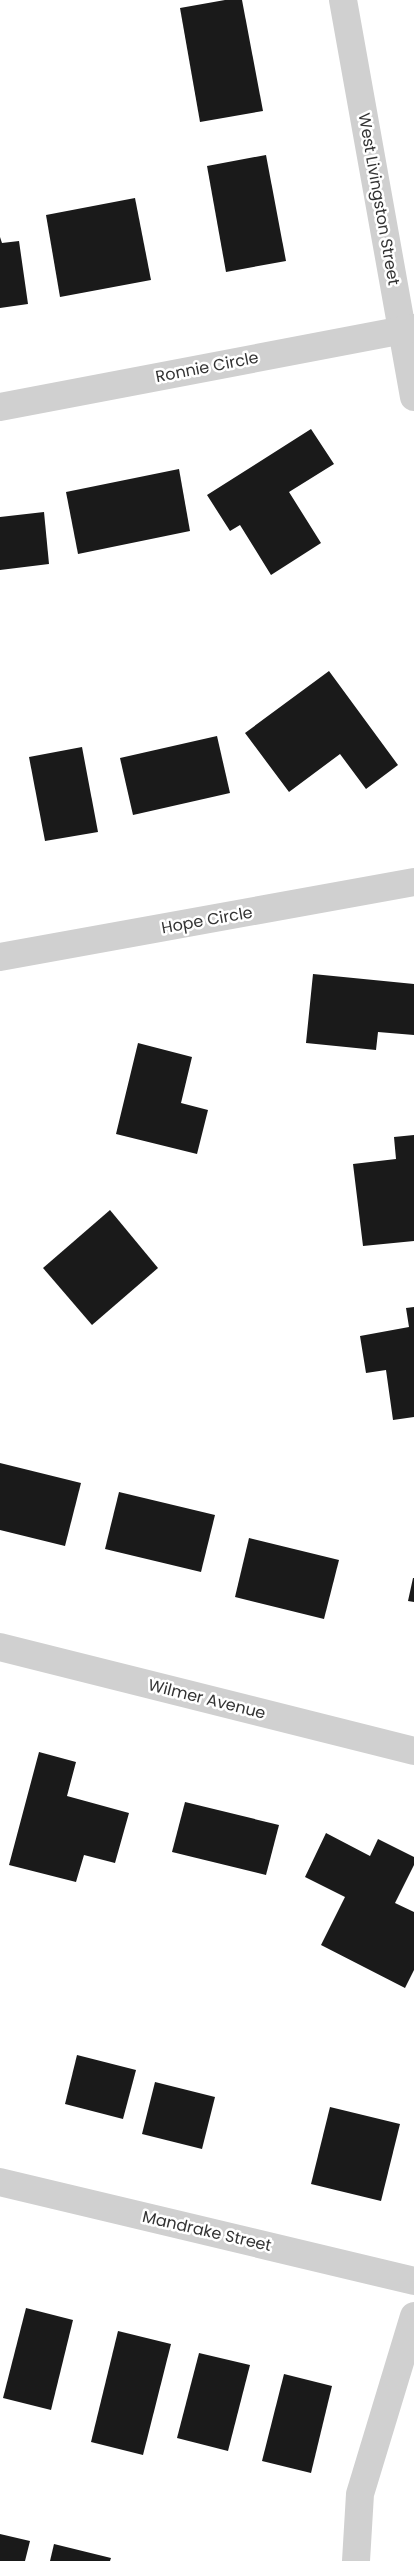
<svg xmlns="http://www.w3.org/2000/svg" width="414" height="2561" font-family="Poppins,sans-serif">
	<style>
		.building { fill: #1a1a1a }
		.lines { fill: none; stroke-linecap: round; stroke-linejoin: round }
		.street { stroke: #d0d0d0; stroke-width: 28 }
		.labels { text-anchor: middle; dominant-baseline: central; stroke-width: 5; stroke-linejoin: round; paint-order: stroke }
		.street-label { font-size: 16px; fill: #333; stroke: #fff }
	</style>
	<rect width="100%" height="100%" fill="#fff"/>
	<g class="building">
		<polygon points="225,0 242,0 263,111 200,122 180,8"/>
		<polygon points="266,155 286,261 226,272 207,166"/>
		<polygon points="135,198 151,280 60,297 46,215"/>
		<polygon points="0,237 2,243 19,241 28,304 0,308"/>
		<polygon points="311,429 334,464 289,492 321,543 271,575 240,525 230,531 207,495"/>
		<polygon points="179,469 190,531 78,554 66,492"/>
		<polygon points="44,512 49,564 0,570 0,517"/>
		<polygon points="329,671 398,765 366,789 340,754 289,792 245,733"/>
		<polygon points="217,736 230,793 133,815 120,758"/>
		<polygon points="82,747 98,832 45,841 29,757"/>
		<polygon points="313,974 414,984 414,1035 378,1032 376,1050 306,1043"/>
		<polygon points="138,1043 192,1057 181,1103 208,1110 197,1154 116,1134"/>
		<polygon points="414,1135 414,1241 363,1246 353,1164 396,1159 394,1137"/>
		<polygon points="110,1210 158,1268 92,1325 43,1268"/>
		<polygon points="414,1307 414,1417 393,1420 386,1370 366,1373 360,1336 409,1327 406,1308"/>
		<polygon points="0,1463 81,1483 65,1546 0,1530"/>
		<polygon points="119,1492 215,1515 201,1572 105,1549"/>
		<polygon points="249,1538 339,1560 324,1619 235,1597"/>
		<polygon points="413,1578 414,1578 414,1602 408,1601"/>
		<polygon points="39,1752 76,1762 67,1796 129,1813 115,1863 84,1855 76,1882 9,1865"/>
		<polygon points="185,1802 279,1825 266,1875 172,1852"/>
		<polygon points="326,1833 370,1856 378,1839 414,1857 414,1865 395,1903 414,1912 414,1970 405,1988 321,1945 345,1897 305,1877"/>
		<polygon points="77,2055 136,2070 123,2119 65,2104"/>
		<polygon points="155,2082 215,2097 202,2149 142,2134"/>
		<polygon points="330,2107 400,2124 381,2201 311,2184"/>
		<polygon points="26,2308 73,2320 51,2410 3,2398"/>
		<polygon points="118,2331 171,2344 143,2455 91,2442"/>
		<polygon points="199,2353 250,2365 228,2451 177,2438"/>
		<polygon points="284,2374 332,2386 311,2473 262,2461"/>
		<polygon points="0,2534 30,2541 25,2561 0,2561"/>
		<polygon points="54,2544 111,2558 110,2561 50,2561"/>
	</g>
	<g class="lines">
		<g class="street">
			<polyline points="343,0 414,397"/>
			<polyline points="0,407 414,328"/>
			<polyline points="0,957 414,882"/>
			<polyline points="0,1647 414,1751"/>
			<polyline points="0,2182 414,2281"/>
			<polyline points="356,2561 360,2494 414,2316"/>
		</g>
	</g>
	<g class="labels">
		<g class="street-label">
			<text transform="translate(379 199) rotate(80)">West Livingston Street</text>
			<text transform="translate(207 367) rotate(-11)">Ronnie Circle</text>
			<text transform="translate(207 920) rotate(-10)">Hope Circle</text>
			<text transform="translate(207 1699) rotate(14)">Wilmer Avenue</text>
			<text transform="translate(207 2231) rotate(13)">Mandrake Street</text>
		</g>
	</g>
</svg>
